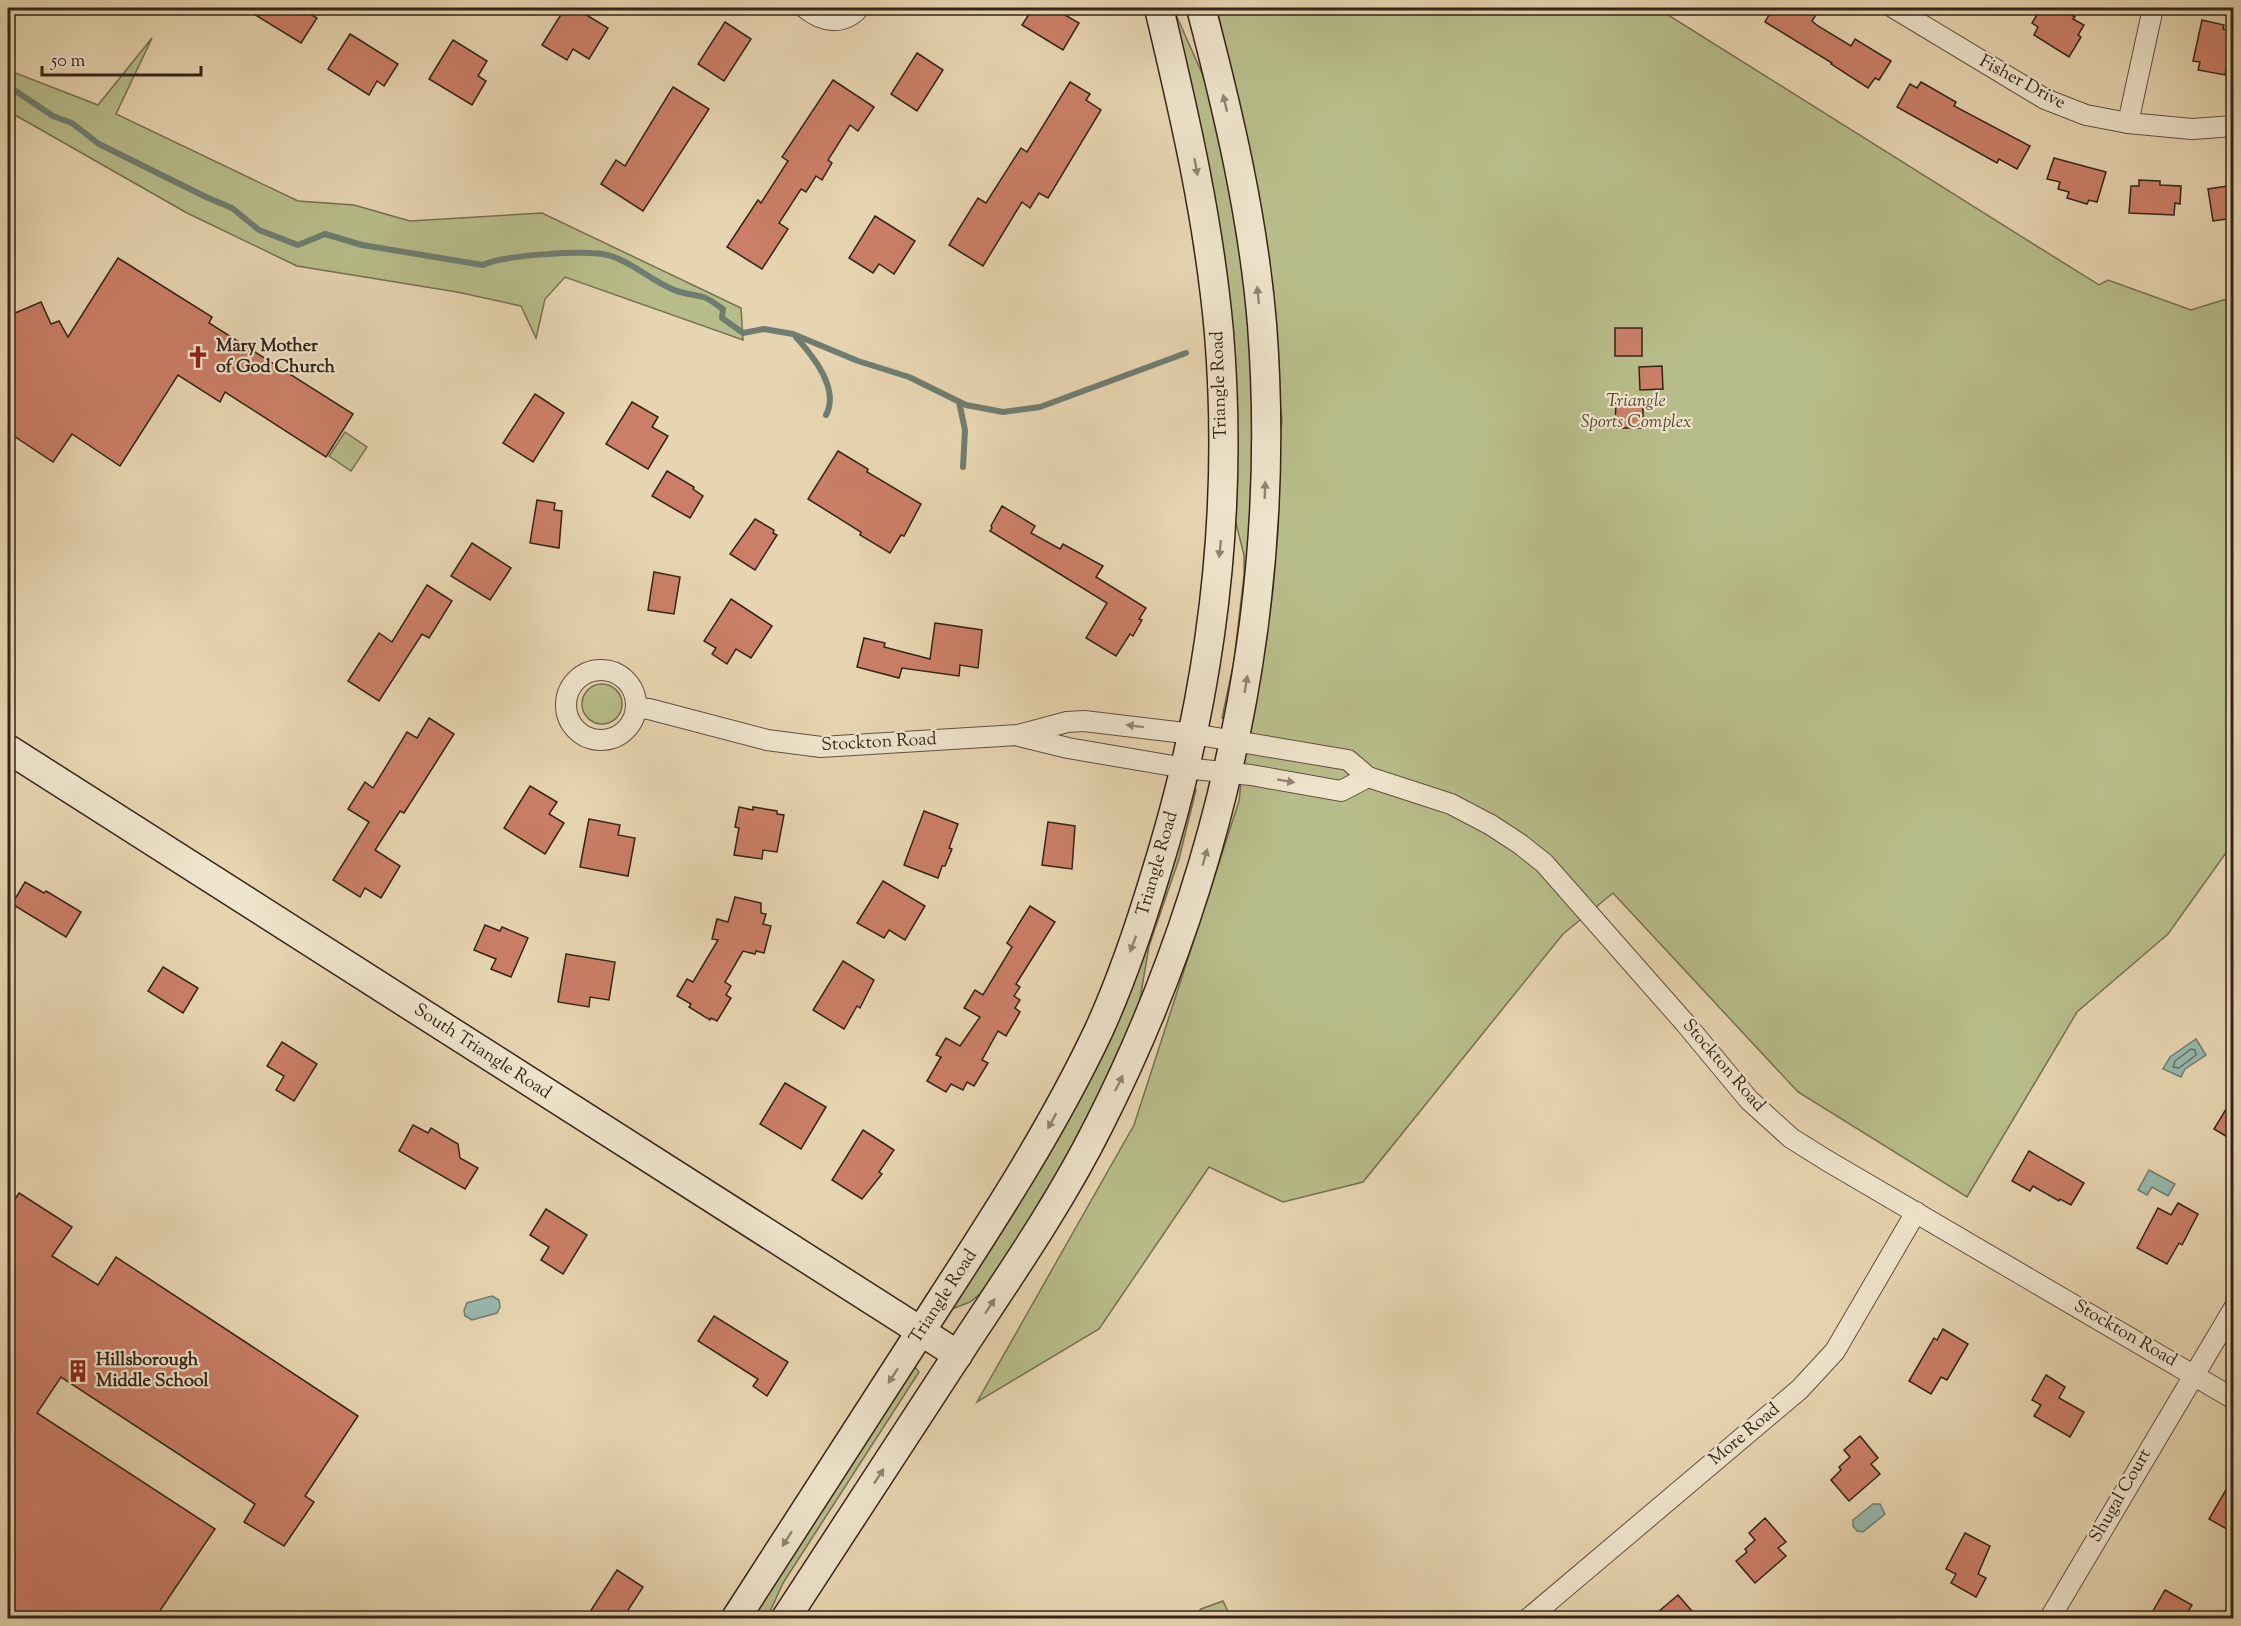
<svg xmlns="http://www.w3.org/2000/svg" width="2241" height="1626" font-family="'Sorts Mill Goudy',serif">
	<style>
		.green { fill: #b7bd8a; stroke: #767051; stroke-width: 1.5 }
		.water { fill: #97b8ad; stroke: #6f7d71; stroke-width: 1.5 }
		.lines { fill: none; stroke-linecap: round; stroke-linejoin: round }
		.shore { stroke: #666e62; stroke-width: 1.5 }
		.stream { stroke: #6f7d71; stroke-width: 6 }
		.building { fill: #cb7f68; stroke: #342418; stroke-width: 1.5 }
		.street-casing { stroke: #61503e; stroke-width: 22 }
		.secondary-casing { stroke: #342418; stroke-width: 31 }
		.street { stroke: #efe4cc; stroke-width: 20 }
		.secondary { stroke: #efe4cc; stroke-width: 28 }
		.oneway { fill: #928472 }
		.labels { text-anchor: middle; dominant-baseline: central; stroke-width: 4.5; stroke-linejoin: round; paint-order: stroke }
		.street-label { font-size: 18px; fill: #342418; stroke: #efe4cc }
		.poi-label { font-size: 18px; font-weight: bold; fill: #342418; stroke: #efe4cc; text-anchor: start }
		.park-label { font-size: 18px; font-style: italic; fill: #554a34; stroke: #efe4cc }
	</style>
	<rect width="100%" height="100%" fill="#e7d5b1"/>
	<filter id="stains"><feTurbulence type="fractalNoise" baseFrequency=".00333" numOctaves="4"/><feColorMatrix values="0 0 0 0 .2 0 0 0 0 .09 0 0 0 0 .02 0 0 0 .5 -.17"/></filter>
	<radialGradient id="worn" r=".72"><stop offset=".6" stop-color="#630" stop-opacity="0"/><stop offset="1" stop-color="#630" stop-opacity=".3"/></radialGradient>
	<g class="green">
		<polygon points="1173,8 1205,80 1234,202 1249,315 1255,449 1249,548 1238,661 1225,719 1222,718 1234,661 1244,575 1244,555 1233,512"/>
		<polygon points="1217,8 1657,8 2099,285 2108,280 2191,310 2233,297 2233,843 2168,934 2077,1012 1967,1197 1798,1092 1613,893 1563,934 1363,1182 1283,1202 1209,1167 1099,1329 977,1402 1134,1125 1239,801 1282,420 1248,157"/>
		<polygon points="152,38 116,114 298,201 354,205 410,221 542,213 741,308 743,340 565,277 545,299 536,338 521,306 457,292 297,266 187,213 8,111 8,70 98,105"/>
		<polygon points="345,432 367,447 351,471 329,456"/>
		<circle cx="602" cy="704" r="20"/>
		<polygon points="1194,788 1196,790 1179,859 1149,946 1139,1005 1132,1029 1052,1186 981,1293 970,1302 952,1309 998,1236"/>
		<polygon points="915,1367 919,1372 783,1583 767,1618 750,1618"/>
		<polygon points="1223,1601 1231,1618 1192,1618 1201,1609"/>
	</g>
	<g class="water">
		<polygon points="2196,1039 2206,1055 2185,1069 2181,1077 2163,1069 2170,1057"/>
		<polygon points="2149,1170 2175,1184 2168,1196 2152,1187 2147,1195 2138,1190"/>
		<polygon points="492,1296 499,1300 500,1307 497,1313 472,1320 465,1316 464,1310 467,1303"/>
		<polygon points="1873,1504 1880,1504 1885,1514 1863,1532 1857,1531 1853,1526 1853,1520"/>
	</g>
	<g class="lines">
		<polygon class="shore" points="2191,1049 2195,1050 2196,1055 2179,1068 2173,1067 2175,1061"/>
		<g class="stream">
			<path d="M8,86l45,30 19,7 27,21 107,53 26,11 27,22 39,15 27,-11 37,11 121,20c20,-10 107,-16 128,-9 22,7 40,24 61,33 10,5 21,5 31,8 7,2 14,8 20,12l-1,9 21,15 21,-4 29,5 65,27 51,16 57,28 37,7 37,-5 146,-54"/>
			<path d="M796,337c17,19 44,52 30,78"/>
			<polyline points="959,402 965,430 963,467"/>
		</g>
	</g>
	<g class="building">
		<polygon points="244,8 300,8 317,18 301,43"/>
		<polygon points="565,8 575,8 608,28 589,59 573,49 567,60 542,45"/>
		<polygon points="1033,8 1053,8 1079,23 1063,50 1022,25"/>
		<polygon points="1773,8 1807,8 1817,13 1812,21 1818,26 1851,46 1855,39 1891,61 1879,80 1875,78 1868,88 1831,64 1832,63 1765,22"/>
		<polygon points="2041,8 2059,8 2075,17 2073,19 2084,25 2078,35 2081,37 2069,57 2034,35 2038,27 2032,23"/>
		<polygon points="2202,20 2224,25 2223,29 2234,31 2234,60 2228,59 2225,75 2198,70 2200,62 2193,61"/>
		<polygon points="725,22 751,39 724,81 698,64"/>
		<polygon points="350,34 398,64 384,86 377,81 369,95 328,69"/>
		<polygon points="453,40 487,61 478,76 486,81 472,105 429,79"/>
		<polygon points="917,53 943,70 917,111 891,94"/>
		<polygon points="833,80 874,107 858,131 850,125 828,160 832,163 822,180 816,176 806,192 801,189 779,223 788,229 762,269 727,247 758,200 761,203 788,161 782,157"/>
		<polygon points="1070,82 1090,94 1086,100 1101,110 1048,198 1039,193 1030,208 1022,202 983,266 949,245 978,198 986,203 1021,148 1027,152"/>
		<polygon points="1921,82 1956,102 1954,106 2030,146 2017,169 1999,159 1997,163 1897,107 1910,84 1917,88"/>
		<polygon points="673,87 709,109 643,211 601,184 616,160 625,166"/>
		<polygon points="2054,158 2106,172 2097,202 2089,200 2087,204 2067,198 2069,192 2058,189 2060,182 2047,179"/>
		<polygon points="2139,180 2160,181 2160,185 2181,186 2180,204 2175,203 2174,215 2129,213 2131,186 2139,186"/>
		<polygon points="2234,185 2234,218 2213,221 2208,189"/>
		<polygon points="875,216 915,241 894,274 879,264 873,273 849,258"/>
		<polygon points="118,258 212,317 209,323 353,414 326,457 225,392 220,402 178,375 120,466 72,434 53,462 8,432 8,316 41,302 51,324 59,321 68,337"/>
		<rect x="1615" y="328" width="27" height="28"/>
		<polygon points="1662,366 1663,389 1640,390 1639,367"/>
		<polygon points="535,394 564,413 533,462 503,443"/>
		<polygon points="1616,400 1643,400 1643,428 1615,428"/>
		<polygon points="632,402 658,417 652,427 668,436 648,469 606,444"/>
		<polygon points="838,451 868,469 867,472 921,504 904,536 901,535 890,553 860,535 861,532 808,499"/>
		<polygon points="667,471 694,487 693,489 703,496 690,518 652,496"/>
		<polygon points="537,500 555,503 554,510 562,511 559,548 530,543"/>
		<polygon points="1002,506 1035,526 1031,533 1060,549 1063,544 1103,566 1096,577 1146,608 1139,619 1142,620 1133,636 1130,634 1116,656 1086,638 1107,603 990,531 992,528 991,526"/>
		<polygon points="755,519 774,530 773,533 777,535 755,570 730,554"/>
		<polygon points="472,543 511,568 490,600 451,576"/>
		<polygon points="654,572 680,577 674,614 648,610"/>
		<polygon points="427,585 452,601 429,638 422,634 379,701 348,681 379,633 392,642"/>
		<polygon points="731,599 772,626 751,658 736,649 727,664 712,654 716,648 704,641"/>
		<polygon points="935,623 982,630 978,668 960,665 959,676 902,668 899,678 857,667 864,638 885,643 884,647 930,659"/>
		<polygon points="429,718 454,734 404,813 400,811 375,850 400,866 381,898 365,888 360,897 333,880 369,822 348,809 365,782 373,788 407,732 417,738"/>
		<polygon points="530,786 557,802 549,814 564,823 545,854 504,828"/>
		<polygon points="739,807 753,810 753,807 777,811 777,814 784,815 777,852 763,850 762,859 734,855 739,828 735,827"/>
		<polygon points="924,811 958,824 949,848 952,849 945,866 942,866 938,878 904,865"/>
		<polygon points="589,819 620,825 618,835 635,838 628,876 580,867"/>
		<polygon points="1048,822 1075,826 1072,869 1042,865"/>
		<polygon points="883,881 925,906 905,940 889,930 884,938 857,923"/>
		<polygon points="25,882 44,893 46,891 81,912 66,937 12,904"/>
		<polygon points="735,897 761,903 761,913 766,914 763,924 771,926 764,953 756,951 755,954 743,951 725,982 731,986 726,995 731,998 717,1021 711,1018 710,1020 689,1007 691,1004 677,996 687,979 693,982 718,940 712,939 717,919 728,922"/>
		<polygon points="1030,906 1055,922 1016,984 1020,987 1014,996 1020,1000 1015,1008 1020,1012 1006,1036 998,1031 982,1060 988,1063 974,1086 967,1082 963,1090 951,1084 946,1092 927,1081 941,1057 936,1055 946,1038 960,1046 980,1017 964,1008 975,990 983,995 1012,947 1007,943"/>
		<polygon points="485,925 500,931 502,927 528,938 511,977 491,969 496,959 474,950"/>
		<polygon points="566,954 615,962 609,1000 590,997 589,1007 558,1002"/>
		<polygon points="843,961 874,980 860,1008 857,1006 844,1029 813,1010"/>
		<polygon points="163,967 198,988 183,1013 148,991"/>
		<polygon points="282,1042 317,1064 294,1101 276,1090 284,1076 267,1066"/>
		<polygon points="785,1083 826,1107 801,1149 760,1124"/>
		<polygon points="2234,1096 2234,1141 2214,1129"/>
		<polygon points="413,1125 428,1133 431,1128 458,1144 460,1158 478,1168 465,1189 399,1151"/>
		<polygon points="863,1130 894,1150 879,1172 882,1174 862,1199 832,1180"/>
		<polygon points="2029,1151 2084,1183 2071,1205 2060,1199 2059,1201 2033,1186 2030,1191 2012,1181"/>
		<polygon points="19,1193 72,1227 52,1256 98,1285 116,1257 358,1416 305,1496 314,1502 284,1546 244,1522 255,1504 61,1377 37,1413 215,1529 155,1618 8,1618 8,1210"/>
		<polygon points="2178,1203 2198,1214 2182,1245 2179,1243 2167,1264 2137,1248 2158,1208 2171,1215"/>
		<polygon points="546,1209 587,1235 563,1274 541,1260 549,1247 530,1235"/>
		<polygon points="714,1316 788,1362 767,1396 753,1386 758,1379 698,1341"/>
		<polygon points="1943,1329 1968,1344 1947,1380 1941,1377 1931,1394 1909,1381 1934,1338 1937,1340"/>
		<polygon points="2046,1375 2065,1387 2059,1398 2084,1412 2070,1437 2034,1416 2041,1405 2032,1400"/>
		<polygon points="1860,1436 1878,1458 1871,1464 1880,1474 1849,1501 1831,1480 1841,1470 1839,1467 1850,1457 1844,1450"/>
		<polygon points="2234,1476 2234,1533 2209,1519"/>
		<polygon points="1765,1518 1786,1542 1778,1548 1786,1556 1755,1583 1736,1561 1747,1552 1745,1549 1755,1540 1749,1533"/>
		<polygon points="1965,1533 1990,1546 1978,1574 1986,1578 1976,1597 1951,1583 1956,1574 1946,1569"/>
		<polygon points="617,1570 643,1587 623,1618 586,1618"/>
		<polygon points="2165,1590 2192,1605 2184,1618 2149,1618"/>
		<polygon points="1678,1595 1698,1618 1651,1618"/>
	</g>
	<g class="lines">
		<g class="street-casing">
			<g id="street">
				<path d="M805,8c17,14 38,18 54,0"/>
				<polyline points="1894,8 2045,99 2086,115 2128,123 2192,129 2234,126"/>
				<polyline points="2128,123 2153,8"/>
				<circle cx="601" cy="705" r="35"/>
				<polyline points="636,708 649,709 767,740 821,747 1018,735 1067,722 1084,721 1193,734 1348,760 1368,777 1451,804 1491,825 1520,844 1544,863 1685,1023 1749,1100 1791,1138 1826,1160 2234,1399"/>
				<polyline points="1019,736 1068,748 1185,768 1251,775 1341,791 1368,777"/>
				<polyline points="1529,1618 1800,1389 1835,1351 1916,1212"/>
				<polyline points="2050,1618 2234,1308"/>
			</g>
		</g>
		<g class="secondary-casing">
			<g id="secondary">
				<polyline points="8,749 958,1355"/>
				<path d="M736,1618c68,-105 136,-210 203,-315 57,-88 114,-176 159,-271 23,-50 41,-103 57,-156 55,-175 79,-359 64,-543 -10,-112 -34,-216 -60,-325"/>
				<path d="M786,1618c59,-90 117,-180 176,-270 48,-73 98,-145 137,-223 125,-247 184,-525 163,-801 -9,-108 -34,-213 -61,-316"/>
			</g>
		</g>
		<use href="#street" class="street"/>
		<use href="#secondary" class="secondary"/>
	</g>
	<defs><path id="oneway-solid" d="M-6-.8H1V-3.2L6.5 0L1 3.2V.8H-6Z" transform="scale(1.5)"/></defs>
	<g class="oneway">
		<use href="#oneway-solid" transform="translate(1225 103) rotate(-103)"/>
		<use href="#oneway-solid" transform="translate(1196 167) rotate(80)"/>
		<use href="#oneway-solid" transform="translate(1258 295) rotate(-96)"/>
		<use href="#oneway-solid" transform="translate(1265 490) rotate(-88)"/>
		<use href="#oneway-solid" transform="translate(1220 549) rotate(96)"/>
		<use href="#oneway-solid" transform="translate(1246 684) rotate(-81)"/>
		<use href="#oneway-solid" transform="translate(1135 726) rotate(-173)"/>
		<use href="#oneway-solid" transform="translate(1286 781) rotate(10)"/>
		<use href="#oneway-solid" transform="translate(1205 857) rotate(-74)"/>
		<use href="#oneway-solid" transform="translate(1133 944) rotate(111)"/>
		<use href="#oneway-solid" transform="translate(1119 1083) rotate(-64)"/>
		<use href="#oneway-solid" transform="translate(1052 1121) rotate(119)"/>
		<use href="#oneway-solid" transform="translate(990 1306) rotate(-57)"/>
		<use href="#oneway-solid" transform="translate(893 1376) rotate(123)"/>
		<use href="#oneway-solid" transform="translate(879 1476) rotate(-57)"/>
		<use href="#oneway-solid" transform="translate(787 1539) rotate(123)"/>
	</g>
	<defs>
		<g id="church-bare" transform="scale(1.8)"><path d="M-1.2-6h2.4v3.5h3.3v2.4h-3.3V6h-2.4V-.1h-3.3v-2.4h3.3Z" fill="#8f2418" stroke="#efe4cc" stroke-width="2.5" paint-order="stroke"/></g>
		<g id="building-bare" transform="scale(1.8)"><path d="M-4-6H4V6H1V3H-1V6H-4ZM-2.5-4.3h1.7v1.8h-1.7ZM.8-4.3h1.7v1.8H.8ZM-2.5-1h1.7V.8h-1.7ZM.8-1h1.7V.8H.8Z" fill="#8f2418" stroke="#efe4cc" stroke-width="2.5" paint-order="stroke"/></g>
	</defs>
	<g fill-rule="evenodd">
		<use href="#church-bare" x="198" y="357"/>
		<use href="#building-bare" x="78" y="1371"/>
	</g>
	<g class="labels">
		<g class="street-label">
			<text transform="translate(2022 83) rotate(28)">Fisher Drive</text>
			<text transform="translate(1220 385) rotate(-92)">Triangle Road</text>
			<text transform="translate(879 743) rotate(-3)">Stockton Road</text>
			<text transform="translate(1158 864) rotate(-74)">Triangle Road</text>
			<text transform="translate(482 1052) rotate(33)">South Triangle Road</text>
			<text transform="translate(1723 1066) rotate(49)">Stockton Road</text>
			<text transform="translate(944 1297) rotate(-57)">Triangle Road</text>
			<text transform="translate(2125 1334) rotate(30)">Stockton Road</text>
			<text transform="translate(1745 1435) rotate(-40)">More Road</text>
			<text transform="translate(2121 1496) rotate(-60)">Shugal Court</text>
		</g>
		<g class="poi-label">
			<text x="216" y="347">Mary Mother<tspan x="216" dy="21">of God Church</tspan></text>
			<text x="96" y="1361">Hillsborough<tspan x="96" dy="21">Middle School</tspan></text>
		</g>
		<g class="park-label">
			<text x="1636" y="402">Triangle<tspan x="1636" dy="21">Sports Complex</tspan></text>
		</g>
	</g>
	<rect width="2241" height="1626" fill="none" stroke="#e7d5b1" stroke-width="30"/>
	<rect x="9" y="9" width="2223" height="1608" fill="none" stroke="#342418" stroke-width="3"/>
	<rect x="15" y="15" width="2211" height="1596" fill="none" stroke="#342418" stroke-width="1.5"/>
	<path d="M42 66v9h159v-9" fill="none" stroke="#342418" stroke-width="3"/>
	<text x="51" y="66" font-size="18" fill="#342418" stroke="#efe4cc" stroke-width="4.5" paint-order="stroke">50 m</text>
	<rect width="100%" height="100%" filter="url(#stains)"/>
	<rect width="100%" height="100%" fill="url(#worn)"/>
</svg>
